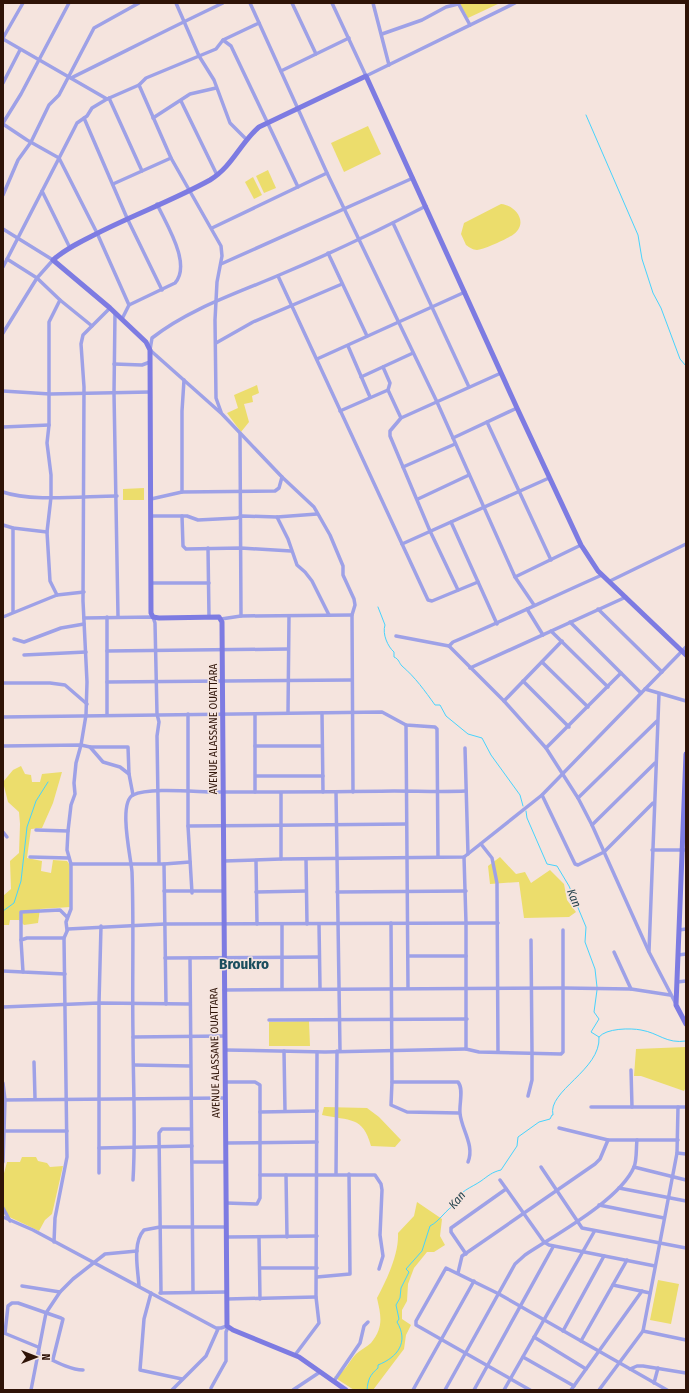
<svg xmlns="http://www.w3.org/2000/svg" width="689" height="1393" font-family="'Fira Sans Condensed',sans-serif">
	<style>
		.green { fill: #ecdd6c }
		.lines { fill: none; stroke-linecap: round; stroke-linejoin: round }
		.stream { stroke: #47d3fd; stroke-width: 1 }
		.street { stroke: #9ea1e7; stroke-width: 3.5 }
		.secondary { stroke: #7d7be2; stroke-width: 5 }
		.labels { text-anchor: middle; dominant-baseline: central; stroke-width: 3; stroke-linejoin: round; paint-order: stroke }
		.street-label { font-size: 11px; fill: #2f1307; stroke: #f5e4de }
		.water-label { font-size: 12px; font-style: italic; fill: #28454f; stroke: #f5e4de }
		.district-label { font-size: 15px; font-weight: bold; fill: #1b4e5e; stroke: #f5e4de }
	</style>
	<rect width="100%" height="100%" fill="#f5e4de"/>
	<g class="green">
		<polygon points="459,3 500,3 468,18"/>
		<polygon points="368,126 381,154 344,172 331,143"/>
		<polygon points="268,170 276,188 264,193 256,176"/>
		<polygon points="253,177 262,195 254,199 245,182"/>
		<path d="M501,204c14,1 28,18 13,30 -5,4 -30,16 -37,16 -4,0 -8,-3 -11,-5l-5,-11 3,-11z"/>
		<polygon points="257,385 259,393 252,396 253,402 244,404 249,422 241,432 227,413 238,408 234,395"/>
		<polygon points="144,488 144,500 123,500 123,489"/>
		<polygon points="21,766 25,774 31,775 32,782 40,782 42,774 62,772 53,803 42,828 31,829 27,858 42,861 41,871 51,873 53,860 67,861 70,865 70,907 40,909 38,923 24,925 19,920 10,920 9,925 3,925 3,896 11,889 10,861 19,853 20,824 19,812 8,802 3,782 13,770"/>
		<polygon points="500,857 516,874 525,872 531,883 550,870 564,884 567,900 576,912 569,917 524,918 519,882 490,884 488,866"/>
		<polygon points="309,1021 310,1046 269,1046 269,1022"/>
		<polygon points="686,1047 686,1087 684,1091 641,1076 634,1076 636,1049"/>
		<path d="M324,1107l43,1 12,9 22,23 -6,7 -24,-1c-8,-30 -21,-25 -49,-31z"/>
		<polygon points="22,1157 36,1157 38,1161 47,1163 50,1167 63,1166 52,1214 45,1220 39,1231 3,1214 3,1177 7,1162 20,1162"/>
		<path d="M417,1202l25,17 -2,17 5,9 -11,7h-7l-13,16 -6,16 -1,17 -5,9v9l9,6 -5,10 -2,14 -31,41h-19l-20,-13c15,-9 12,-12 22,-23 4,-4 11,-7 15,-11 13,-16 10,-27 6,-45 10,-19 22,-44 21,-65l16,-17z"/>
		<polygon points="658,1280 679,1284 671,1324 650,1320"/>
	</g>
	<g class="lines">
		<g class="stream">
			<polyline points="586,115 638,235 642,259 653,293 661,308 680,359 686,366"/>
			<path d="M378,607l7,18c-3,9 3,22 9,27v5c5,2 5,6 8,9 13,11 23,25 33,39h5l6,11 22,18 14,4 9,17 29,40 3,11"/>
			<polyline points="526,811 527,818 547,864 557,866 569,886 586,927 585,942 595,969 597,987"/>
			<polyline points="3,911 14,903 21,881 27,827 36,801 48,782"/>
			<path d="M599,1037c7,-9 32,-9 42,-7 18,3 25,14 45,11"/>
			<path d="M367,1390c1,-11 3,-15 11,-22v-3c20,-8 31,-23 19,-43l2,-3 -3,-14 4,-7 1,-10 8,-16 -3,-3 16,-18 8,-25c10,-5 16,-17 26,-22 2,-13 15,-16 25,-23 7,-5 11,-9 20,-11l16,-24 1,-9 21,-15 11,-3 2,-4h1c-6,-24 48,-45 46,-78l-8,-5 8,-13 -5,-7 3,-22"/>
		</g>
		<g class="street">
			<polyline points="176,3 199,56 214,80 230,123 247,140"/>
			<polyline points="250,3 327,173 437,402 515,577 534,605"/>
			<polyline points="292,3 316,54"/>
			<polyline points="332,3 366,76 515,3"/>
			<polyline points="373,3 389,65"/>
			<polyline points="458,3 470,25"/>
			<polyline points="382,34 422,20 446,7 458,4"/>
			<polyline points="3,38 23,3"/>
			<polyline points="3,39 107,99"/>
			<polyline points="223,40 231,46 298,187"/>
			<polyline points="281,71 349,38"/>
			<path d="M71,78c51,-25 101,-51 152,-75"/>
			<polyline points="3,83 20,50"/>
			<polyline points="139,85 171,158 221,246 222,256 217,282 215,320 216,398 221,412"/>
			<polyline points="109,98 142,171"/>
			<polyline points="181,101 217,175"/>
			<polyline points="84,118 127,218 162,290"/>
			<polyline points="153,118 190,94 216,88"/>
			<polyline points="3,123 21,94 69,3"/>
			<polyline points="3,124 27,140 59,158 97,233 129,305"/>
			<polyline points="113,184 171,158"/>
			<polyline points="42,191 70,248"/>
			<polyline points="3,195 18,160 31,142 49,105 59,95 94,28 139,3"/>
			<polyline points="393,223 469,387"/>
			<polyline points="212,228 327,173"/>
			<polyline points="3,229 53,260 37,278 60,300 92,326"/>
			<polyline points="328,253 367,336"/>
			<polyline points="221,264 413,178"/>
			<polyline points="3,267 74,129 77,123 87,116 92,108 107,99 139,85 146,78 216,49 223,40 259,23"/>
			<polyline points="278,276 428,600 432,601 478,582"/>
			<polyline points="110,308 83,335 81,344 84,387 83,601 87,682 86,715 81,745 76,763 74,783 75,794 71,805 68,831 67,850 71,864 164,864 190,862"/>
			<polyline points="115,313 114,393 118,616"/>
			<path d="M122,319l7,-14 46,-22c17,-19 -9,-59 -18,-79"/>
			<polyline points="3,333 37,278 7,259"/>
			<polyline points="216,343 253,322 342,284"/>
			<polyline points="348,346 370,397"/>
			<polyline points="317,359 465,292"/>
			<polyline points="114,364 142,365 150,362"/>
			<polyline points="383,367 390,383 388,390 401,418"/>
			<polyline points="361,377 413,353"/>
			<polyline points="3,391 50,394 150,392"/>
			<polyline points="340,411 388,390"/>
			<polyline points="487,422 551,560"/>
			<polyline points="3,427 49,425"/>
			<polyline points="240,434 241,616"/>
			<polyline points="453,438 517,408"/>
			<polyline points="403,467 455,444"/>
			<path d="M3,492c27,10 83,4 114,4"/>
			<polyline points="182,492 182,411 184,380"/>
			<polyline points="151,499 182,492 275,491 279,488 282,477"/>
			<polyline points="418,499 469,475"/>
			<polyline points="151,516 187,516 198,520 237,518 242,516 277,517 317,514"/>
			<polyline points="182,516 183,546 186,549 241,548 291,551"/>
			<polyline points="277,517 288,539 297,565 305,572 312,581 329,615"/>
			<polyline points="451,522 497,624"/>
			<polyline points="3,525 13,528 47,532"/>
			<polyline points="402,544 549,478"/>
			<polyline points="208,548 209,617"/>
			<polyline points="515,577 581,545"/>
			<polyline points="610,581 686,544"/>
			<polyline points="151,583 209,583"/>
			<polyline points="458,590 430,531 390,436 390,431 401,418 501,373"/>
			<polyline points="57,595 50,581 47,532 51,497 51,475 47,443 49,425 49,322 60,300"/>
			<polyline points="527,609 543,635"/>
			<polyline points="598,609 662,672"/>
			<polyline points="13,612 13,528"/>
			<polyline points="3,617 57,595 84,592"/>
			<polyline points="107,617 107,715"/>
			<polyline points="84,618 153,617 155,623 157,714 159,722 157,736 159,863"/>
			<polyline points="221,619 241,616 352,615"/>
			<polyline points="570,622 641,693"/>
			<polyline points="551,631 608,687"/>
			<polyline points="396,636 449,646 504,701 546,748 578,798 592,825 649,952 676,1004"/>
			<polyline points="14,639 24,642 61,628 84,624"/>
			<path d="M449,646l4,-4c50,-21 99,-45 149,-67"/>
			<polyline points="107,651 288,649"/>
			<polyline points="24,655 86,652"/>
			<polyline points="542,662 588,707"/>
			<polyline points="470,668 626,597"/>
			<polyline points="523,681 569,727"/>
			<polyline points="107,682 351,680"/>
			<polyline points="3,683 50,683 65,685 87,704"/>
			<polyline points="645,689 686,701"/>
			<polyline points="504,701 562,641"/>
			<polyline points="288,713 289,616"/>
			<polyline points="322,713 323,792"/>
			<polyline points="188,714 188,826 192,893"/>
			<polyline points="3,717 382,712 406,725 435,727 437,729 438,857"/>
			<polyline points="406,725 408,988"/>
			<polyline points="3,746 81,745 90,747 103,762 120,767 129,774 133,795"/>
			<polyline points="255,746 322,746"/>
			<polyline points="90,747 128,747 129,774"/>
			<polyline points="465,748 468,854"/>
			<polyline points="546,748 621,673"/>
			<polyline points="256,776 323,776"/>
			<polyline points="255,792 255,714"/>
			<polyline points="336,792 340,1050"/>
			<path d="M353,792l-1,-177 3,-10 -1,-6 -11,-24v-9l-13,-31 -16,-28 -32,-30 -60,-63 -72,-64 2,-12c37,-29 83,-44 125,-62 50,-21 101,-45 149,-70"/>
			<polyline points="281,793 281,859"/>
			<polyline points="542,795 575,864 578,865 604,852 653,803"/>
			<polyline points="578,798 657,721"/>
			<polyline points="592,825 655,763"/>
			<polyline points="188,826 406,824"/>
			<polyline points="36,830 68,831"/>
			<polyline points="3,832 7,837"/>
			<polyline points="481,844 492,858 497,883 498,1052"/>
			<polyline points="652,850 686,850"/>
			<polyline points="30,857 69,858"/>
			<polyline points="464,857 466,923 466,1049 479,1052 561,1054 563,1052 563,930"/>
			<polyline points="306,859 307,924"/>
			<polyline points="224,861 281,859 464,857 542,795 686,647"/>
			<polyline points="256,861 257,924"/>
			<polyline points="164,864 166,1004"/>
			<polyline points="164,891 224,891"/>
			<polyline points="256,892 306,891"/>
			<polyline points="337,892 466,891"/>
			<polyline points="391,923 392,1082 391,1105 407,1112 459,1113"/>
			<polyline points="282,924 282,988"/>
			<polyline points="319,924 320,988"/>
			<polyline points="67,930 66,922 71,909 71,864"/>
			<polyline points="679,930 686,929"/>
			<polyline points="64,938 27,938 21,940 23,972 65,974"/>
			<polyline points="21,940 21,912 60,910 67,917"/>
			<polyline points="649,951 659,694"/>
			<polyline points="614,952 631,989"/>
			<polyline points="678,955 686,954"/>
			<polyline points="408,956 466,956"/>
			<polyline points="165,958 319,957"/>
			<polyline points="190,958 193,1292"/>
			<polyline points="3,971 23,972"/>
			<polyline points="677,982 686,981"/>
			<polyline points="224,990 564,988 631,989 670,995"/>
			<polyline points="3,1007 99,1003 190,1004"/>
			<polyline points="269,1020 467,1019"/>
			<polyline points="133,1037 225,1036"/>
			<polyline points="225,1050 325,1052 466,1049"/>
			<polyline points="284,1051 285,1111"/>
			<polyline points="34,1062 35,1098"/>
			<polyline points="134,1065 190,1066"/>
			<polyline points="631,1070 632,1107"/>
			<polyline points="225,1082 255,1082 260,1085 260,1198 257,1204 226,1203"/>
			<path d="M392,1082h66c6,7 1,22 2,31 1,16 15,32 8,49"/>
			<polyline points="3,1083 5,1100 3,1162"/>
			<polyline points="528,1096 532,1080 532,1053 531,940"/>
			<polyline points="3,1100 225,1098"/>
			<polyline points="591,1107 686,1107"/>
			<polyline points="260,1112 317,1111"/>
			<polyline points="559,1128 608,1140 678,1140"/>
			<polyline points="3,1131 67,1131"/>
			<polyline points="226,1143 317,1142"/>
			<polyline points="99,1148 192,1146"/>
			<polyline points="677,1153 686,1154"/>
			<polyline points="192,1162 226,1162"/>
			<polyline points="541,1167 582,1228 686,1248"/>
			<polyline points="634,1167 686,1180"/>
			<polyline points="99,1173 99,1003 101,926"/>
			<polyline points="336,1174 337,1051"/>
			<polyline points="260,1175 375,1175 381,1184 382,1190 380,1235 383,1256 379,1269"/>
			<polyline points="286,1175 287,1237"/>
			<path d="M133,1180c3,-48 0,-96 0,-145 -1,-54 1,-109 -1,-163 -1,-14 -14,-69 1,-77 16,-8 64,-3 83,-3 59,0 119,0 178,-1 24,0 48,1 72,0"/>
			<polyline points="500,1180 544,1242 549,1245 655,1266"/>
			<polyline points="619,1188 686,1201"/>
			<polyline points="599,1205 664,1218"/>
			<polyline points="3,1208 10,1221"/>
			<polyline points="3,1217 33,1230 216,1328 221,1328 227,1326"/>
			<polyline points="226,1237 317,1236"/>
			<polyline points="259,1237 260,1299"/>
			<polyline points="54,1242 55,1218 67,1157 64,938 68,929 165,924 498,923"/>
			<polyline points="466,1254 451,1232 451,1228 506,1189"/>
			<polyline points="260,1268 317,1268"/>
			<polyline points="458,1273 462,1256 595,1164 600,1159 608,1140"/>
			<polyline points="317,1277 350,1274 349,1174"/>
			<polyline points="613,1285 650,1293"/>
			<polyline points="22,1286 60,1292"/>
			<path d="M139,1286c-1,-16 -7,-43 5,-56l16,-3h66"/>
			<polyline points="151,1293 144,1319 140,1370 182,1379"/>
			<polyline points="160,1293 227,1292"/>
			<polyline points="161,1293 159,1133 162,1129 191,1129"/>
			<polyline points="227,1299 316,1297"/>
			<polyline points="563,1331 604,1256"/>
			<polyline points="643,1331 686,1340"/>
			<polyline points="4,1333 38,1347"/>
			<polyline points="5,1333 8,1306 12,1303 18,1303 61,1318 63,1319 53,1359"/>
			<polyline points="534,1337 586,1369"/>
			<polyline points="581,1341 627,1260"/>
			<path d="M38,1353c13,6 31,17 45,17"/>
			<polyline points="295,1355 319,1323 316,1297 317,1052"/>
			<polyline points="523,1357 574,1386"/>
			<polyline points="630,1369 637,1366 643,1366 686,1373"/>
			<polyline points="334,1381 360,1343 364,1326 368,1322"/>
			<polyline points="654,1383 658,1368"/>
			<polyline points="211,1388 226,1361 226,1332 228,1327"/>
			<polyline points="31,1390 44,1323 46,1313 60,1292 73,1279 105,1254 137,1251"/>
			<polyline points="172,1390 206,1356 218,1329"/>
			<polyline points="293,1390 320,1372"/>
			<polyline points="413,1390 474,1281"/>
			<path d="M445,1390l70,-126 10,-9c30,-20 95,-55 109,-88 3,-7 2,-19 3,-27"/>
			<polyline points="474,1390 553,1247"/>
			<polyline points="504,1390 594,1232"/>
			<polyline points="530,1390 416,1325 416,1321 446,1268 499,1294 667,1390"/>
			<polyline points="571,1390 642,1291"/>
			<polyline points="599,1390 643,1331 677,1153 678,1107"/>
		</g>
		<g class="secondary">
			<polyline points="686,754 676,1005 686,1024"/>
			<path d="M346,1390l-47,-33 -66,-27 -6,-4 -5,-704 -3,-5 -60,1 -6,-1 -2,-4 -1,-263 -4,-8 -36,-34 -57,-48c11,-10 25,-17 39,-24 38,-20 80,-35 118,-56 22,-13 31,-38 49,-53l107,-51 151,332 64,137 17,26 88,84"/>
		</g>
	</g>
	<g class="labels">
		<g class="street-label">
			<text transform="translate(213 729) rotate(-90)">AVENUE ALASSANE OUATTARA</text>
			<text transform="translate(215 1053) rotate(-91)">AVENUE ALASSANE OUATTARA</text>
		</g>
		<g class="water-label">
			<text transform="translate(574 898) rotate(67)">Kan</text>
			<text transform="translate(457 1200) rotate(-49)">Kan</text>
		</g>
		<g class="district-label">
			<text x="244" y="964">Broukro</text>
		</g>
	</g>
	<rect width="689" height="1393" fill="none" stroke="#2f1307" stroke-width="8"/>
	<g transform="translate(36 1357) rotate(90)" stroke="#f5e4de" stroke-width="3" paint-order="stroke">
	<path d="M0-3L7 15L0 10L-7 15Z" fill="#2f1307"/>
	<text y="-6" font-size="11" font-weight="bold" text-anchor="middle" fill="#2f1307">N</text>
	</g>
</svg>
